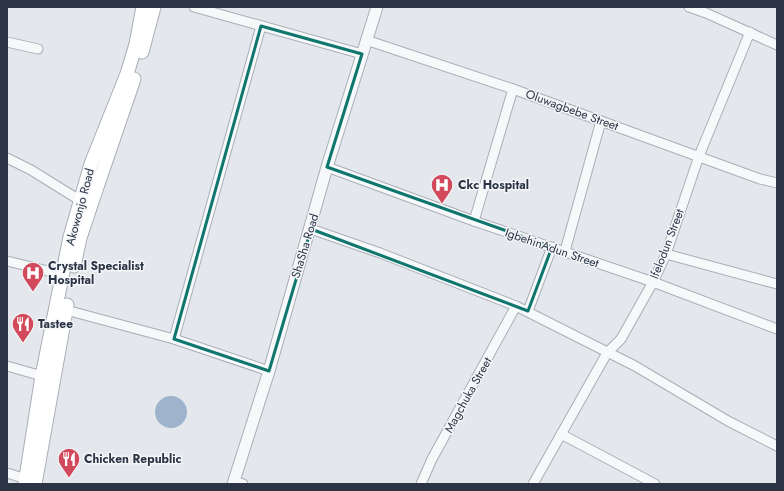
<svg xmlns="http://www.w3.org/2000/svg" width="784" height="491" font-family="Jost,sans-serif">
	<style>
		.water { fill: #9fb4cc }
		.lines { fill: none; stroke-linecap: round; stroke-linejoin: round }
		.minor-casing { stroke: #a9aeb7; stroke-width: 11 }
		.tertiary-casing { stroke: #a9aeb7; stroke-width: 13 }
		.secondary-casing { stroke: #a9aeb7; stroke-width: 15 }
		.minor { stroke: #f7f8fa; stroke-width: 9 }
		.tertiary { stroke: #f7f8fa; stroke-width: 11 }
		.secondary { stroke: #fff; stroke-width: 13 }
		.marked { fill: none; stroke: #0f766e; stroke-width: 3; stroke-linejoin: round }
		.labels { text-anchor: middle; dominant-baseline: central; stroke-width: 3; stroke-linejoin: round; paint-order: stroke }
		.street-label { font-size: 12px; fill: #2b3445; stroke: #f4f6f9 }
		.poi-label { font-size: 12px; font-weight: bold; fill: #2b3445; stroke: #f4f6f9; text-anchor: start }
	</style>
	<rect width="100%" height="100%" fill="#e4e7ec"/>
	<circle class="water" cx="171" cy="412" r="16"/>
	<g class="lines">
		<g class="minor-casing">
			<g id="minor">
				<polyline points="194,7 362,54"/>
				<polyline points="689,7 706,13 777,45"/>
				<polyline points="366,40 513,89 760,179 777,183"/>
				<polyline points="7,42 38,49"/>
				<polyline points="7,158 31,170 81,201"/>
				<polyline points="327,167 474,221 653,282 777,329"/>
				<polyline points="474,221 513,89"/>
				<polyline points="311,229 380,253 516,306 635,366 728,421 777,446"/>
				<polyline points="565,251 601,121"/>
				<polyline points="666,254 777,284"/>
				<polyline points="7,261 64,275"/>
				<polyline points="66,310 174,339 269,371"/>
				<polyline points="528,311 552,247"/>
				<polyline points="174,339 261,26"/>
				<polyline points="7,366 42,376"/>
				<polyline points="561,434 655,484"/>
				<polyline points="7,473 26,479"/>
				<polyline points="234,481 243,484"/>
				<polyline points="421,484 432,459 516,306"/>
				<polyline points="533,484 607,353 621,339 653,282 666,254 699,156 750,32"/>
			</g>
		</g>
		<g class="tertiary-casing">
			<polyline id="tertiary" points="233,484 269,371 327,167 377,7"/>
		</g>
		<g class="secondary-casing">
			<g id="secondary">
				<polyline points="142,52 154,7"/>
				<polyline points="74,266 80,238 95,193 134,79"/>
				<polyline points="25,484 42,376 70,237 91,164 127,74 136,44 143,7"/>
				<polyline points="35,484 67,305"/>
			</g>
		</g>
		<use href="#minor" class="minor"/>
		<use href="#tertiary" class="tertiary"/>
		<use href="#secondary" class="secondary"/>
	</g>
	<path class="marked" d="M261,26l101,28 -35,113 225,80 -24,64 -217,-82 -42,142 -95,-32z"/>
	<defs>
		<g id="hospital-pin" transform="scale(1.15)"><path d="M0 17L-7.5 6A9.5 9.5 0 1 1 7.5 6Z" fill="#d1495b" stroke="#f4f6f9"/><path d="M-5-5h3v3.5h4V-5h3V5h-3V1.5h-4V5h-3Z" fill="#fff"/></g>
		<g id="restaurant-pin" transform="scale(1.15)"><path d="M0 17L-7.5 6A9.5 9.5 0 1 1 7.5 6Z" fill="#d1495b" stroke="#f4f6f9"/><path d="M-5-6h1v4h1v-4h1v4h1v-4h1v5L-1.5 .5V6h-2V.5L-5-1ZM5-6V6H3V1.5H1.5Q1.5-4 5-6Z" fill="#fff"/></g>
	</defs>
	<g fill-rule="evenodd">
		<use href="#hospital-pin" x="442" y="185"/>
		<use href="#hospital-pin" x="33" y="273"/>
		<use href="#restaurant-pin" x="23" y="324"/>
		<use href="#restaurant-pin" x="69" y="459"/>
	</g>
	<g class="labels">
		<g class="street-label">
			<text transform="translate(572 110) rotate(20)">Oluwagbebe Street</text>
			<text transform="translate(80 207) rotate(-75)">Akowonjo Road</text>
			<text transform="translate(667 244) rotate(-69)">Ifelodun Street</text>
			<text transform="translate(305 246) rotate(-73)">ShaSha Road</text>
			<text transform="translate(552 248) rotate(19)">IgbehinAdun Street</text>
			<text transform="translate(468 395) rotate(-61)">Magchuka Street</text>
		</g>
		<g class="poi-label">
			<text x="458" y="185">Ckc Hospital</text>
			<text x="48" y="266">Crystal Specialist<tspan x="48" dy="14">Hospital</tspan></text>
			<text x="38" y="324">Tastee</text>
			<text x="84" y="459">Chicken Republic</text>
		</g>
	</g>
	<rect width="784" height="491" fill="none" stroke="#2b3445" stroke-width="16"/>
</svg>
